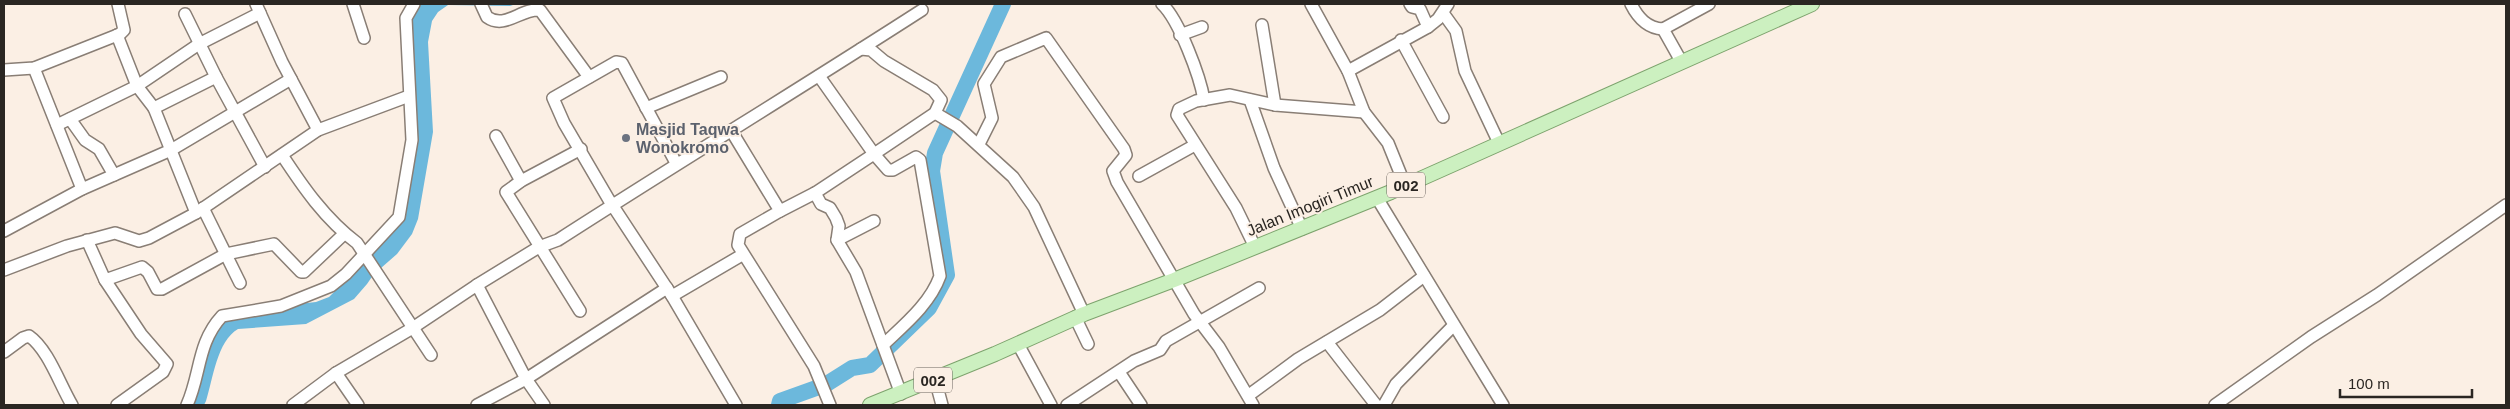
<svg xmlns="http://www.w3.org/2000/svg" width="2510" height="409" font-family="Arial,sans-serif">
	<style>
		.water { fill: #6cb8dc }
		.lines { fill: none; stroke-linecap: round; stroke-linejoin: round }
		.river { stroke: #6cb8dc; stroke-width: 16 }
		.minor-casing { stroke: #897e75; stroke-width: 14 }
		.major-casing { stroke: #7da36d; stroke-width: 16 }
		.minor { stroke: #fff; stroke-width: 11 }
		.major { stroke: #ccf0c0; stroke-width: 14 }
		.worship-dot { fill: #6b7280; stroke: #fbefe4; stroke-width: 2 }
		.labels { text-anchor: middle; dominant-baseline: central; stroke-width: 4; stroke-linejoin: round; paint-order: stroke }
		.shield { fill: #fbefe4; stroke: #69625c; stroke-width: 1 }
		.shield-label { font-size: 15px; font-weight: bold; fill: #2a2622 }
		.worship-label { font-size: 16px; font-weight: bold; fill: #5b616d; stroke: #fbefe4; text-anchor: start }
		.street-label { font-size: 16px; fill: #2a2622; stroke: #fbefe4 }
	</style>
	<rect width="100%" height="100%" fill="#fbefe4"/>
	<path class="water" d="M420,4h96l-6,2 -62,-1 -10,7 -6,9 -4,21 5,90 -15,87 -6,15 -15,20 -16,14h-3l-11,16 -13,15 -48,25 -68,5c-21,12 -25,50 -32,72l-2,4h-11l8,-27 4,-28 16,-28 77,-18 18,-2 13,-5 13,-13 53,-67 20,-77 -5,-127z"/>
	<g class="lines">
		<g class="river">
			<polyline points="825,385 852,368 870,365 929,308 947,275 932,171 935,153 1003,4"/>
			<polyline points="779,405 780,401 819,387"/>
		</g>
		<g class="minor-casing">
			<g id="minor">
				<polyline points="256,4 282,62 318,130"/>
				<polyline points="353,4 364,38"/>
				<path d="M481,4l6,13c18,13 34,-9 53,-7l49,67"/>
				<path d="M1162,4c17,16 38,72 42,96"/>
				<polyline points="1311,4 1348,71 1364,112 1388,143 1405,185"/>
				<polyline points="1410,4 1412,7 1420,9 1428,27"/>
				<path d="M1631,4c7,14 16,24 32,25"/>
				<polyline points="1443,13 1456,31 1465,71 1499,143"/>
				<polyline points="185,14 216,77 265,167"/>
				<polyline points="1262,25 1275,105"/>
				<polyline points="117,35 137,86 154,108 196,213"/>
				<polyline points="1180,35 1202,27"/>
				<polyline points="1401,40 1443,117"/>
				<polyline points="1681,61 1663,29 1709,4"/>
				<polyline points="34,68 82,189"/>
				<polyline points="4,70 34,68 120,34 124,30 118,4"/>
				<polyline points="1348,71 1428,27 1438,19 1448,4"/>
				<polyline points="819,76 874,154 935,113 941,100 933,90 884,61 871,50 861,49"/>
				<polyline points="1250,100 1274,168 1302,229"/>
				<polyline points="154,108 216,77"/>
				<polyline points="646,108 721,77"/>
				<polyline points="935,113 957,126 1013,177 1034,207 1084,314"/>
				<polyline points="70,119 85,140 99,149 114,175"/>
				<polyline points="57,125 137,86 199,44 260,13"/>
				<polyline points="732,132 780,211 740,234 738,245 814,366 830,405"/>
				<polyline points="496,136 521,181"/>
				<polyline points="979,144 992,118 984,84 1001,57 1046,38 1124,149 1126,155 1113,171 1117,182 1194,314 1219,347 1253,405"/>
				<path d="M282,155c21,32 43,64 75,88l74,112"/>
				<polyline points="676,163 622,63 616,62 553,98 564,123 609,200 672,296 736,405"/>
				<polyline points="1139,176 1195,145"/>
				<polyline points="815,193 821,204 830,208 836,218 839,226 837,240 856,272 901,394"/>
				<polyline points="1377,198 1503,405"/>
				<polyline points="203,208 240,283"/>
				<path d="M780,211l35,-18 59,-39 14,16h5l23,-13 4,3 20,116c-10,28 -36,49 -57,69"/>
				<polyline points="4,231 82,189 171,150 291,79"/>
				<polyline points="87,240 105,280 141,334 167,364 163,372 117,405"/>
				<polyline points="837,240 874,221"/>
				<polyline points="1255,247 1236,208 1177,115 1179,109 1196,101 1230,95 1275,105 1364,112"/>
				<polyline points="4,270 67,246 115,233 139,241 149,238 196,213 318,130 409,96"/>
				<polyline points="105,280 142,267 148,272 157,289 162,289 226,254 274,244 301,272 304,272 344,234"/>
				<polyline points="477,285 526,379 544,405"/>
				<polyline points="672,296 742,255"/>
				<polyline points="580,311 506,192 521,181 581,149"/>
				<polyline points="1075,317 1088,344"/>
				<polyline points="1327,342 1376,405"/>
				<polyline points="1018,344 1051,405"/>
				<path d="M4,352l19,-14 6,-2c19,13 31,49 43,69"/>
				<polyline points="1119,372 1141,405"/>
				<polyline points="336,373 358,405"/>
				<polyline points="935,379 942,405"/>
				<polyline points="1249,395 1298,359 1380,310 1424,276"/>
				<path d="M187,405c14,-31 10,-62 35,-89l59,-10 50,-20 15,-12 53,-57 13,-77 -6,-122 8,-14"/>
				<path d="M293,405l43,-32 75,-44 66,-44 62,-38 19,-7c121,-78 243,-152 364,-230"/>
				<polyline points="477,405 526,379 667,288"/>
				<polyline points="1067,405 1134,361 1160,350 1166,341 1259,288"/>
				<polyline points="1384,405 1396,384 1453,326"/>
				<polyline points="2215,405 2311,337 2377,295 2506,205"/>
			</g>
		</g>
		<g class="major-casing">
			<polyline id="major" points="870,405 995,354 1084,314 1174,280 1391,192 1812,4"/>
		</g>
		<use href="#minor" class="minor"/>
		<use href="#major" class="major"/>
	</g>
	<circle class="worship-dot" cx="626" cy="138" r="5"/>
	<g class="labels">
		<g class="shield">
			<rect x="1387" y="172.5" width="38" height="25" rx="4"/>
			<rect x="914" y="367.5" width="38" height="25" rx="4"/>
		</g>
		<g class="shield-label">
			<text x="1406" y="185">002</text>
			<text x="933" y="380">002</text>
		</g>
		<g class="worship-label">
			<text x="636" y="129">Masjid Taqwa<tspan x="636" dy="18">Wonokromo</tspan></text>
		</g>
		<g class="street-label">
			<text transform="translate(1310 206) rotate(-22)">Jalan Imogiri Timur</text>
		</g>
	</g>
	<rect width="2510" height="409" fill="none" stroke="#2a2622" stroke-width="10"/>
	<path d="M2340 389v8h132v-8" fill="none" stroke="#2a2622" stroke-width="2.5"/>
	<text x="2348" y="389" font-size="15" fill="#2a2622" stroke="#fbefe4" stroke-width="4" paint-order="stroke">100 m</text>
</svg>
